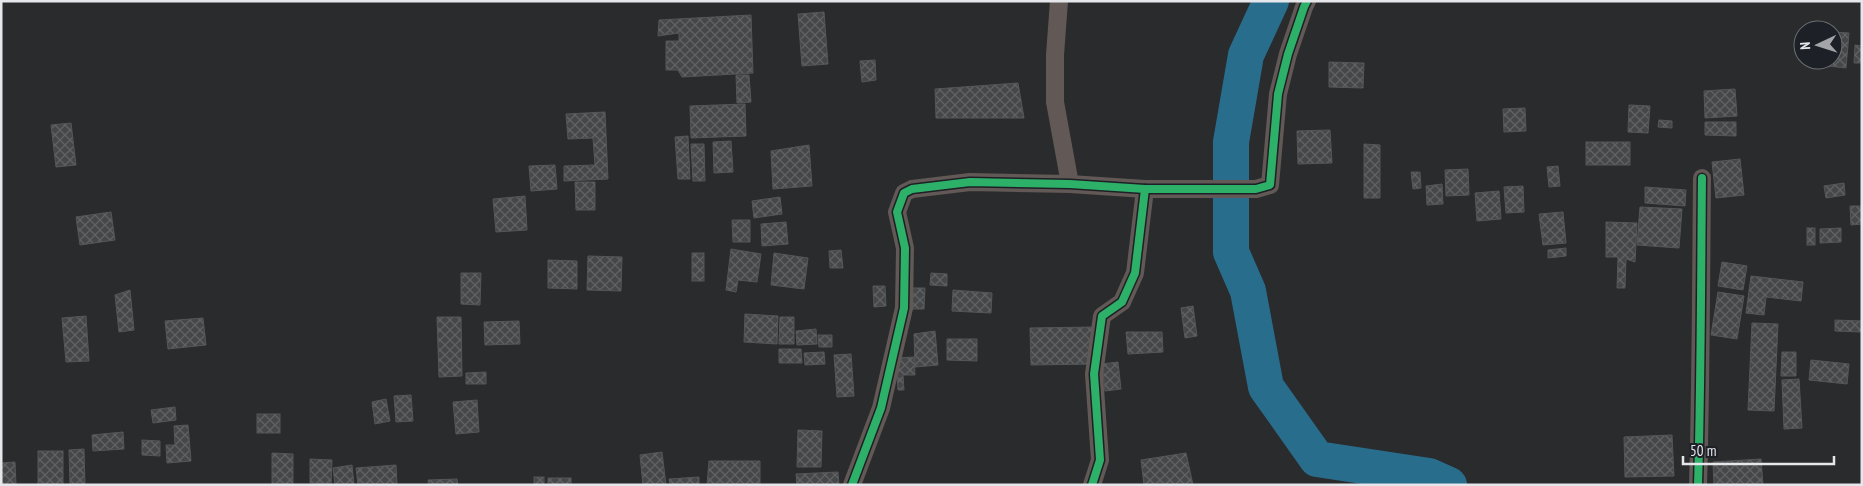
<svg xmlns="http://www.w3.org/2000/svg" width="1863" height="486" font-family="'PT Sans Narrow',sans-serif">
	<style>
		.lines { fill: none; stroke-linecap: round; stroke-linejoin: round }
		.river { stroke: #296d8c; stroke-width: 36 }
		.building { fill: url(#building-cross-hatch); stroke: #555659 }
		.street { stroke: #625855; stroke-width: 18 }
		.cycleway-casing { stroke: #1d2026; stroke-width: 11 }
		.cycleway { stroke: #2db169; stroke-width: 8 }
	</style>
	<defs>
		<pattern id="building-cross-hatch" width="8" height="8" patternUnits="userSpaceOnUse" patternTransform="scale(1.25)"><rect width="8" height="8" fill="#464749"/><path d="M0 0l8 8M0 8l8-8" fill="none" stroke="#616263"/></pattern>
	</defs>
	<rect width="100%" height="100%" fill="#292b2d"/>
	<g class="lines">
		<polyline class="river" points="1271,1 1246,55 1231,142 1231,252 1248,291 1266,387 1317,459 1429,476 1449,485"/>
	</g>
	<g class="building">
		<polygon points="824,12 828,64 802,66 798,14"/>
		<polygon points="751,15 753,73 682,77 678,70 666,70 666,41 679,41 679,33 658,36 659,20"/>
		<polygon points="1833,32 1849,33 1846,68 1819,65 1820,60 1833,60"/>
		<polygon points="1855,45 1862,46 1862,63 1854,63"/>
		<polygon points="875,60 876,80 862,82 860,61"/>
		<polygon points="1329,62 1364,63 1363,88 1329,87"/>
		<polygon points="736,75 749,75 751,102 737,103"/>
		<polygon points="1018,83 1024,118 936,118 935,89"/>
		<polygon points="1735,89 1737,116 1705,118 1704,91"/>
		<polygon points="745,104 746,136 691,138 690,106"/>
		<polygon points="1629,105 1650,106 1648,133 1628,132"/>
		<polygon points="1525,108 1526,131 1504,132 1503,109"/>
		<polygon points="605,112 608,179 564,181 564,166 595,165 593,138 568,139 566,114"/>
		<polygon points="1659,120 1672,121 1672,128 1658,127"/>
		<polygon points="1705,122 1736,122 1736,136 1705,135"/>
		<polygon points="71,123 76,165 56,167 51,125"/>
		<polygon points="1330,130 1332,163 1298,164 1297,131"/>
		<polygon points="688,136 690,179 678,179 675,137"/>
		<polygon points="731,141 733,172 714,173 713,142"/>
		<rect x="1586" y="142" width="44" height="23"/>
		<polygon points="691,144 704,144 705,181 693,181"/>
		<polygon points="1364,144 1380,145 1380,198 1364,198"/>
		<polygon points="809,145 812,186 773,189 771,151"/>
		<polygon points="1740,159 1744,195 1716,198 1712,162"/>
		<polygon points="555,165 557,189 531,191 529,166"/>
		<polygon points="1558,166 1560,186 1549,187 1547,167"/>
		<polygon points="1468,169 1469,195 1446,196 1445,170"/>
		<polygon points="1411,172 1420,172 1421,188 1413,189"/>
		<polygon points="575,182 595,182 595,210 576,210"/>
		<polygon points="1844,183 1845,195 1826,198 1824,186"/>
		<polygon points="1442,184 1443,204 1427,205 1426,186"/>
		<polygon points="1523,186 1524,212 1506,213 1504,187"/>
		<polygon points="1645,187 1686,190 1685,206 1645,203"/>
		<polygon points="1499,191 1501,219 1477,221 1475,193"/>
		<polygon points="525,196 527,230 496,232 493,199"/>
		<polygon points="780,197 782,214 754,218 752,201"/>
		<polygon points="1850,206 1861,206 1862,224 1851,225"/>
		<polygon points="1640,207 1682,209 1679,248 1637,245"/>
		<polygon points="111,212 115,240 80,245 76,217"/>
		<polygon points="1563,212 1566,243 1543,245 1539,214"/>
		<polygon points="732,220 750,220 750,242 733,242"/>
		<polygon points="786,222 788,244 762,246 761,224"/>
		<polygon points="1606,222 1637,223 1635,262 1626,259 1625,288 1617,288 1618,257 1606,257"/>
		<rect x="1807" y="228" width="8" height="17"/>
		<polygon points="1841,228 1841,242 1820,243 1820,229"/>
		<polygon points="1566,248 1566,256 1548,258 1548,250"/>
		<polygon points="731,249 761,254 757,282 738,280 736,292 726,290"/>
		<polygon points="841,250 843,268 830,268 829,251"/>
		<rect x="692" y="253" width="12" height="28"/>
		<polygon points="774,253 808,258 804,289 771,285"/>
		<polygon points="588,256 622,257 621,291 587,290"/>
		<polygon points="548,260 577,261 577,289 548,288"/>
		<polygon points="1722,262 1747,266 1743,290 1718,286"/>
		<polygon points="461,273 481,273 480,305 461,304"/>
		<polygon points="931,273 947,274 947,286 930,285"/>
		<polygon points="1751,276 1803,282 1801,301 1766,297 1764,315 1746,313"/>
		<polygon points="873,286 885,286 886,306 874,307"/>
		<polygon points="908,288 925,288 924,309 908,309"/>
		<polygon points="130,290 134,330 119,332 115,295"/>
		<polygon points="953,290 992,293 991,313 952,311"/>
		<polygon points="1718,292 1744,296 1737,339 1711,335"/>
		<polygon points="1193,306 1197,336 1185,338 1181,308"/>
		<polygon points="745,314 778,316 777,344 744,342"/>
		<polygon points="86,316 89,361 66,362 62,318"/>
		<polygon points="437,317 461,317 462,376 439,377"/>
		<polygon points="780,317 794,317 794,344 779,344"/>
		<polygon points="203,318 206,345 168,349 165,321"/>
		<polygon points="1835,320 1862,321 1862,332 1835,331"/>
		<polygon points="519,321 520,344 485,345 484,322"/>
		<polygon points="1752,323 1778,324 1774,411 1748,410"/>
		<polygon points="1093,327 1094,364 1031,365 1030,328"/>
		<polygon points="816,329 817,344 797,345 796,331"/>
		<polygon points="935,331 938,365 915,367 914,334"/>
		<polygon points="1126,332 1162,332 1163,352 1128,354"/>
		<polygon points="818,335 832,335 832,347 819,347"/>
		<polygon points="947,339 977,339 977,361 947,360"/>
		<polygon points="779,349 801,349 802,363 779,363"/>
		<polygon points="824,352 825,364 805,365 804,353"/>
		<polygon points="1782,352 1796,352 1796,376 1781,376"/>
		<polygon points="851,354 854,396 837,397 834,355"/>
		<polygon points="914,357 915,375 903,375 904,390 898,390 896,358"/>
		<polygon points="1811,360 1849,364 1847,384 1809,380"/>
		<polygon points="1118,362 1121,389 1105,391 1102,364"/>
		<polygon points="486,372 486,384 466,384 466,373"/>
		<polygon points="1799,379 1802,428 1784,429 1782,380"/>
		<polygon points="411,395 413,421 396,422 394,396"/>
		<polygon points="386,399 390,421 375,424 372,402"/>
		<polygon points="477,400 479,432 456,434 453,402"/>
		<polygon points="175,407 176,420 153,423 151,410"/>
		<rect x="257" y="414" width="23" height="19"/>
		<polygon points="188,425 191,461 167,463 166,445 175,445 174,426"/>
		<polygon points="798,430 822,431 821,467 797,467"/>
		<polygon points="123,432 124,449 93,451 92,435"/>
		<polygon points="1672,435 1674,476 1625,477 1624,437"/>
		<polygon points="142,440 160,441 160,456 142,455"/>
		<polygon points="84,449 85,485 70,485 69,450"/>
		<rect x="38" y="451" width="25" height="34"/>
		<polygon points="662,452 666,485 643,485 640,455"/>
		<polygon points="272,453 293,454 293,485 272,485"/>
		<polygon points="1186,453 1193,485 1144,485 1141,460"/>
		<polygon points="310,459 332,460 331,484 310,483"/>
		<polygon points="1761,459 1763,485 1714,485 1713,462"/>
		<polygon points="709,461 760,461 760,485 707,485"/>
		<polygon points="15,462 16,485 1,485 1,463"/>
		<polygon points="352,465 354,484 335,485 333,468"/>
		<polygon points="396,465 397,485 358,485 356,468"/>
		<polygon points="838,472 839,485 797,485 796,474"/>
		<rect x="534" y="477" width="10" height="8"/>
		<polygon points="699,477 699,485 670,485 669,479"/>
		<rect x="548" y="478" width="23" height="7"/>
		<polygon points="457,479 458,485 429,485 428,480"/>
	</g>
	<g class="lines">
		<g class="street">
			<polyline points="1059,1 1055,55 1055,102 1070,184"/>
			<polyline points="852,485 881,408 904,308 905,248 897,212 904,193 912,189 970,182 1070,184 1145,189"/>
			<polyline points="1092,485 1100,460 1094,374 1102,316 1122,302 1135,273 1145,189 1256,189 1270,185 1278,94 1288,54 1304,7 1307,1"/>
			<path d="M1698,485c3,-103 3,-205 4,-307"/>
		</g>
		<g class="cycleway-casing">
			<g id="cycleway">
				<polyline points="852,485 881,408 904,308 905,248 897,212 904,193 912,189 970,182 1070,184 1145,189"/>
				<polyline points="1092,485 1100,460 1094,374 1102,316 1122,302 1135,273 1145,189 1256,189 1270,185 1278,94 1288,54 1304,7 1307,1"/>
				<path d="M1698,485c3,-103 3,-205 4,-307"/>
			</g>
		</g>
		<use href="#cycleway" class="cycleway"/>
	</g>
	<rect width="1863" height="486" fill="none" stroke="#e5e7eb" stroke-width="5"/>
	<g transform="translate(1818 45) rotate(266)"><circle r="24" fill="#1d2026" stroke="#6d7075"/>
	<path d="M0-4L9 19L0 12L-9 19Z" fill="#a3a5a8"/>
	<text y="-8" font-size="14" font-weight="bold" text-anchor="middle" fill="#e5e7eb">N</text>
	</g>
	<path d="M1683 456v8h151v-8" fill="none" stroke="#e5e7eb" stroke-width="2.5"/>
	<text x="1690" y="456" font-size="15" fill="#e5e7eb" stroke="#1d2026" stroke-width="4" paint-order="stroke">50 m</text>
</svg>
